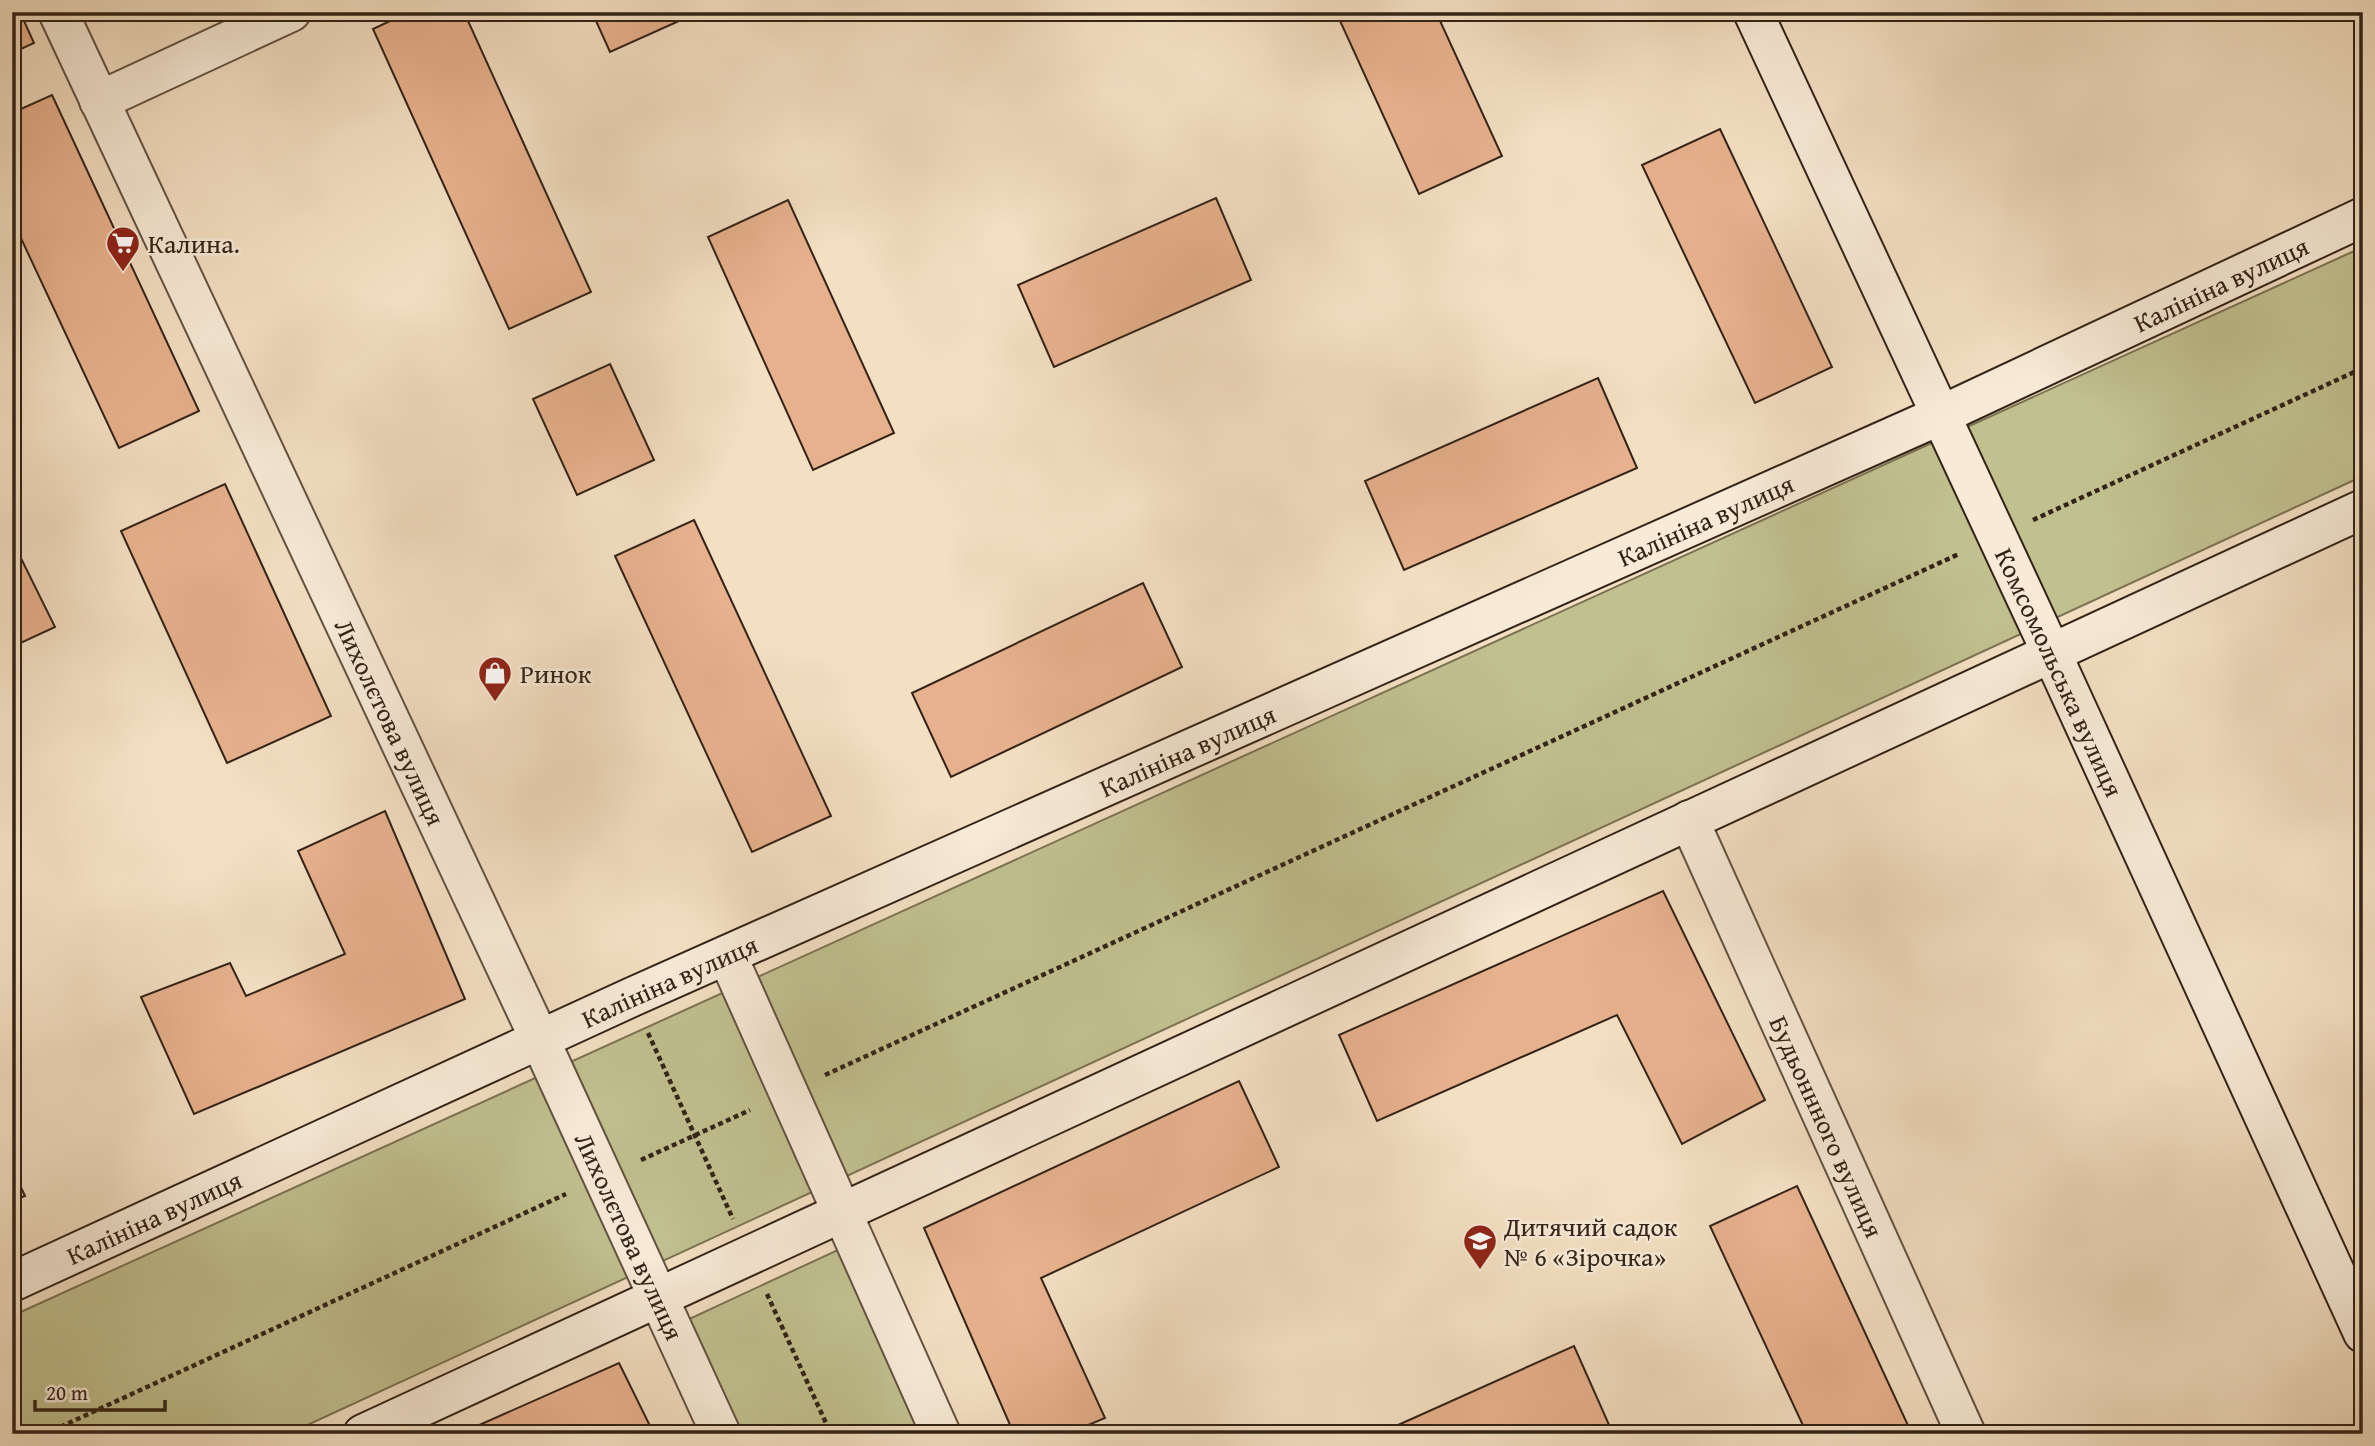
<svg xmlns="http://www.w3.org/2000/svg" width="2375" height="1446" font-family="'Gentium Book Plus',serif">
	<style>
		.green { fill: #c1c08f; stroke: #7a7253; stroke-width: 2 }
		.building { fill: #e7b18d; stroke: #332317; stroke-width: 2 }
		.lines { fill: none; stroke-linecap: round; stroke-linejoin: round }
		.street-casing { stroke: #635242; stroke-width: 42 }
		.secondary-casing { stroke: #332317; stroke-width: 42 }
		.path { stroke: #332317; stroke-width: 4.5; stroke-dasharray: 5 3.5; stroke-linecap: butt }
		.street { stroke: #f7ead7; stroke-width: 38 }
		.secondary { stroke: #f7ead7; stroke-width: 38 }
		.labels { text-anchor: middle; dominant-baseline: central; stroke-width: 5; stroke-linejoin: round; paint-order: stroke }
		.poi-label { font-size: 26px; fill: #332317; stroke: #f7ead7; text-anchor: start }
		.street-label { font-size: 26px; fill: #332317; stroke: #f7ead7 }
	</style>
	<rect width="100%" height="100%" fill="#f3dfc2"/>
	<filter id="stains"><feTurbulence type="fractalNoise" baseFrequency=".00286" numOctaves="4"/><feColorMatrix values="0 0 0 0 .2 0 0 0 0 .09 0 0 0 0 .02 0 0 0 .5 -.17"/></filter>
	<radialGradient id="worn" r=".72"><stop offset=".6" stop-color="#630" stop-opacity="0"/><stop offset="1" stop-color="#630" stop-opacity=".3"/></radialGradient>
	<g class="green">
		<polygon points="2363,247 2363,476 288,1434 12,1434 12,1316"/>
		<polygon points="855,1242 941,1434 721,1434 672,1327"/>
	</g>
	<g class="building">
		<polygon points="12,12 20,12 34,43 12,53"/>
		<polygon points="409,12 464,12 591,292 509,329 373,29"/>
		<polygon points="592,12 699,12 610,52"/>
		<polygon points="1336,12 1436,12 1502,156 1419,194"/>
		<polygon points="52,95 199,411 119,448 12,219 12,113"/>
		<polygon points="1720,129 1832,367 1755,403 1642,165"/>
		<polygon points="1216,198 1251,280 1054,367 1018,285"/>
		<polygon points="788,200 894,433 813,470 708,237"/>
		<polygon points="610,364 654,460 577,495 533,399"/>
		<polygon points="1598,378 1637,468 1404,570 1365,481"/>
		<polygon points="225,484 331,716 227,763 121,531"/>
		<polygon points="694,520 831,816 752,852 615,556"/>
		<polygon points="12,540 55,627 12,647"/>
		<polygon points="1143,583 1182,667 951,777 912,693"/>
		<polygon points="385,811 465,999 194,1114 141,997 230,963 246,996 345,954 298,851"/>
		<polygon points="1663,891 1765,1100 1682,1144 1617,1015 1377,1121 1339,1035"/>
		<polygon points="1239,1081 1279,1167 1041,1278 1105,1418 1067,1434 1014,1434 924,1228"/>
		<polygon points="12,1168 25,1196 12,1201"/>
		<polygon points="1797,1186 1912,1434 1807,1434 1710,1226"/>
		<polygon points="1574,1346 1610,1427 1595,1434 1378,1434"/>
		<polygon points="619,1363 654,1434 459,1434"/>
	</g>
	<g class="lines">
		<g class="street-casing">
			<g id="street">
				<path id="s1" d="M58,12l482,1028 181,394"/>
				<polyline points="99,101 291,12"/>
				<path id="s2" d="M1689,820l277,614"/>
				<polyline points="727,955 941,1434"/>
			</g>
		</g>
		<g class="secondary-casing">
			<g id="secondary">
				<path id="s3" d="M1753,12l299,642 311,679"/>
				<path id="s4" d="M12,1282l620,-285 1309,-582 422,-198"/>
				<polyline points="363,1434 2363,509"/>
			</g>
		</g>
		<g class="path">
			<polyline points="2033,520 2363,368"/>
			<polyline points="648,1033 733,1219"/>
			<polyline points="825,1075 1959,554"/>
			<polyline points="641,1160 750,1110"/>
			<polyline points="767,1294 831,1434"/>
			<polyline points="45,1434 566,1194"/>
		</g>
		<use href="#street" class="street"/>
		<use href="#secondary" class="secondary"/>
	</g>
	<defs>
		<g id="supermarket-pin" transform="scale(1.75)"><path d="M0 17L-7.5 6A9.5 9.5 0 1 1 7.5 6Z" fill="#8f2418" stroke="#f7ead7"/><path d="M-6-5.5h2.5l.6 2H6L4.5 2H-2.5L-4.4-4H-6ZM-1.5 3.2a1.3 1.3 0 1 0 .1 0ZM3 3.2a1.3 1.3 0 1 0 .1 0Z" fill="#fff"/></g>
		<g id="shop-pin" transform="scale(1.75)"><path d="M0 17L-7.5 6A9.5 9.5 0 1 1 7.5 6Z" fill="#8f2418" stroke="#f7ead7"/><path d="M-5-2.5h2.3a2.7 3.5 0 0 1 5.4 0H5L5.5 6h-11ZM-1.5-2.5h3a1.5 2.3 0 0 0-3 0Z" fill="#fff"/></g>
		<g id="school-pin" transform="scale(1.75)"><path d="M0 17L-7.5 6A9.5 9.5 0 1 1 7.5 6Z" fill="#8f2418" stroke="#f7ead7"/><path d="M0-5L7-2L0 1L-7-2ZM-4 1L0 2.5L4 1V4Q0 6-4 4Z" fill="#fff"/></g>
	</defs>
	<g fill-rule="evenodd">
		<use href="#supermarket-pin" x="123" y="243"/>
		<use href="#shop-pin" x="495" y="673"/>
		<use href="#school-pin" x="1480" y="1241"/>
	</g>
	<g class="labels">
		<g class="poi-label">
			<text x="148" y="243">Калина.</text>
			<text x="520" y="673">Ринок</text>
			<text x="1504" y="1226">Дитячий садок<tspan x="1504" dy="30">№ 6 «Зірочка»</tspan></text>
		</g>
		<g class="street-label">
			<text stroke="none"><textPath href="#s4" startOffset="2424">Калініна вулиця</textPath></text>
			<text stroke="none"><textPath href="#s4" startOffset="1857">Калініна вулиця</textPath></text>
			<text stroke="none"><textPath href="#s3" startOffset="728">Комсомольська вулиця</textPath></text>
			<text stroke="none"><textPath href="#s1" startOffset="784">Лихолєтова вулиця</textPath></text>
			<text stroke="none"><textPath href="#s4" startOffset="1290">Калініна вулиця</textPath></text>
			<text stroke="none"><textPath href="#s4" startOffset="723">Калініна вулиця</textPath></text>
			<text stroke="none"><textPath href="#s2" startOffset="336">Будьоннного вулиця</textPath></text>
			<text stroke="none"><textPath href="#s4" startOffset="156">Калініна вулиця</textPath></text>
			<text stroke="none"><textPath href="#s1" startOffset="1351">Лихолєтова вулиця</textPath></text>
		</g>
	</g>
	<rect width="2375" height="1446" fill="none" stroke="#f3dfc2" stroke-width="42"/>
	<rect x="14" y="14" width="2347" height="1418" fill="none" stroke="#332317" stroke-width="3.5"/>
	<rect x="21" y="21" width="2333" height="1404" fill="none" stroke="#332317" stroke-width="2"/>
	<path d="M35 1400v10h130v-10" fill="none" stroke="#332317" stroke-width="3.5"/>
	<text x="46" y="1400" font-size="21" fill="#332317" stroke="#f7ead7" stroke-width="5" paint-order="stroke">20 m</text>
	<rect width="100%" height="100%" filter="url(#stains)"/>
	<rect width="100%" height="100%" fill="url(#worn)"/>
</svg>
